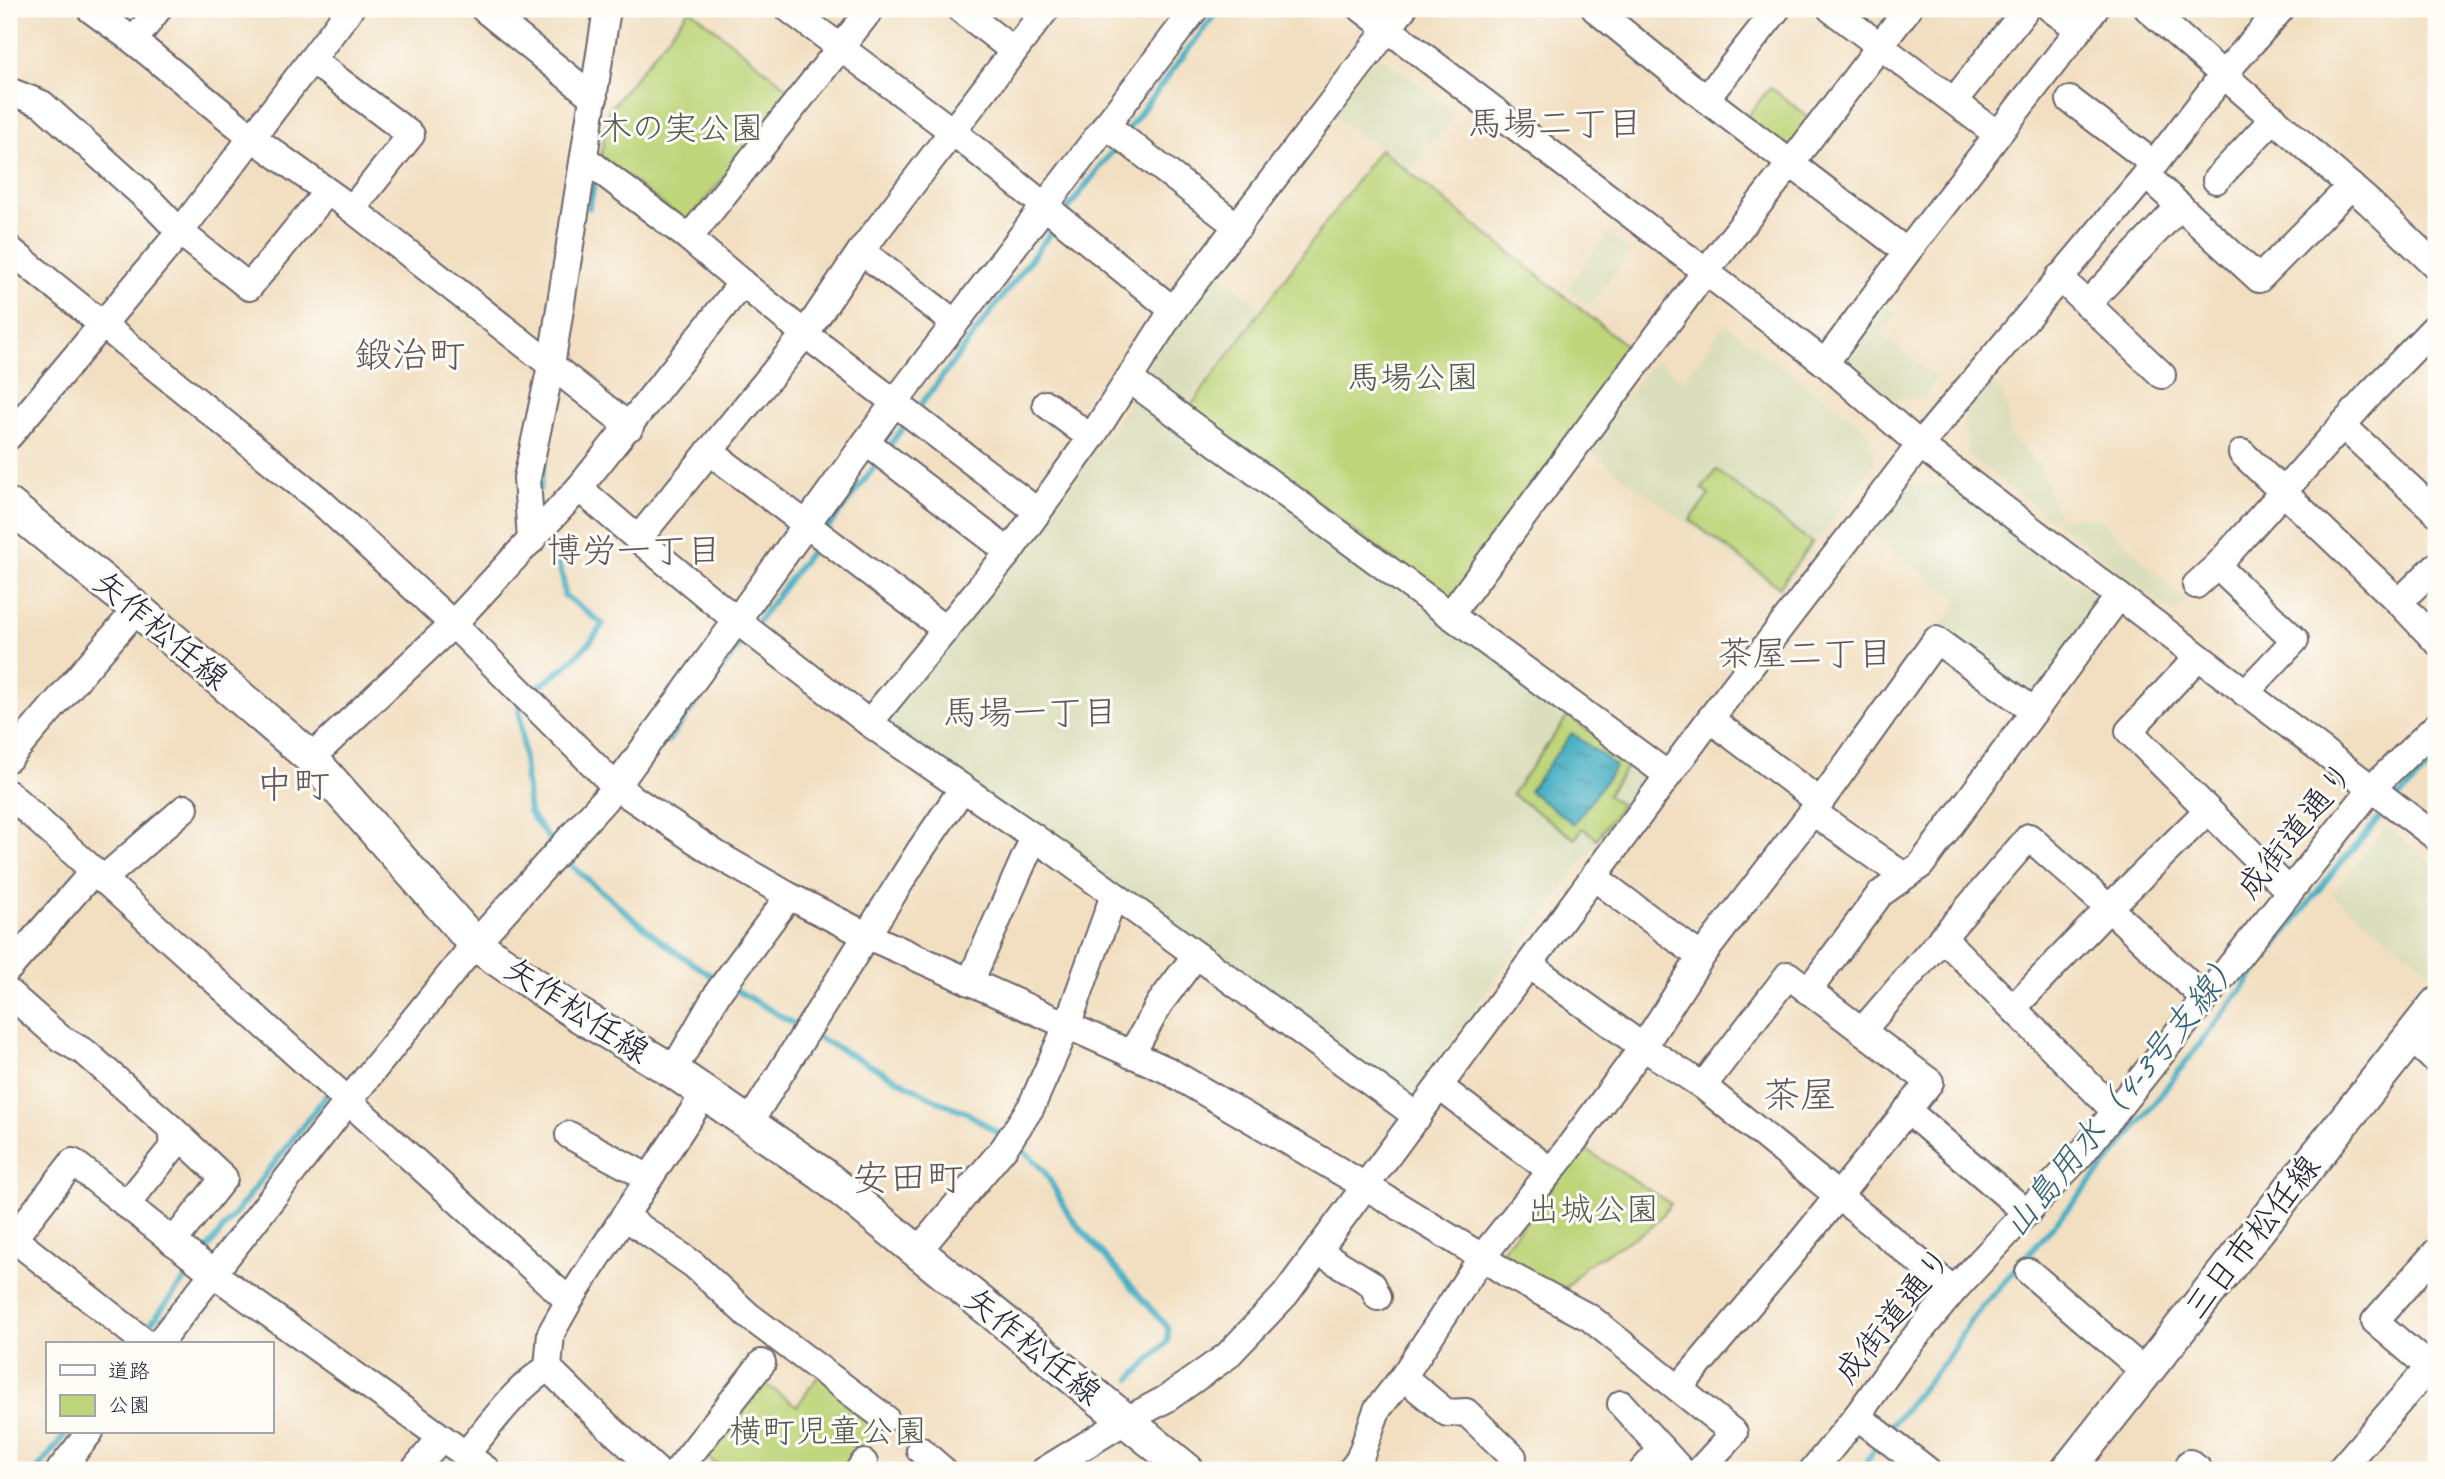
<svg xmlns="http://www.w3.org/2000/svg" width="2445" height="1479" font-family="Caveat,'Klee One',sans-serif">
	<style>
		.built { fill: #dbdebc }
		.park { fill: #bed57a; stroke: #707c5a; stroke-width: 2 }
		.water { fill: url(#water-ripples); stroke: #33687f; stroke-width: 2 }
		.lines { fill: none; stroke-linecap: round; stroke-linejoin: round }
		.stream { stroke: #44afc3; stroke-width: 6 }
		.minor-casing { stroke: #6b646a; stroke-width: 30 }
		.major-casing { stroke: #6b646a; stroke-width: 37 }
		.minor { stroke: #fff; stroke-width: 26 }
		.major { stroke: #fff; stroke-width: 33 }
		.labels { text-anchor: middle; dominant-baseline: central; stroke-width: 6; stroke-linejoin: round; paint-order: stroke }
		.park-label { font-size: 33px; fill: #51584e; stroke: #fdfcf7 }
		.street-label { font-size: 33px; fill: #22223b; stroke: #fdfcf7 }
		.neighbourhood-label { font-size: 35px; fill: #615659; stroke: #fdfcf7 }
		.water-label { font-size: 35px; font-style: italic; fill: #316178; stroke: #fdfcf7 }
		.quarter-label { font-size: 37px; fill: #615659; stroke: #fdfcf7 }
	</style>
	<defs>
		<pattern id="water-ripples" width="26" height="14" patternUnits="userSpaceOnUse" patternTransform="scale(1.75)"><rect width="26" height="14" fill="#44afc3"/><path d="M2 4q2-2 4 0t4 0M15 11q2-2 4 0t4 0" fill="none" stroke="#388ea0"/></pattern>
	</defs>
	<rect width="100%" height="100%" fill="#fdfcf7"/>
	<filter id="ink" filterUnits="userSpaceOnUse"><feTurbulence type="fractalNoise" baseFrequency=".0143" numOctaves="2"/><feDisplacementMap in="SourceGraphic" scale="14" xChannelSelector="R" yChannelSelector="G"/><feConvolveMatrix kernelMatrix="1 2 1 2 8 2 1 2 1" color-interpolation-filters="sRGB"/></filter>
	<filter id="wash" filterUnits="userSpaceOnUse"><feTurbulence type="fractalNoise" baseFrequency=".00686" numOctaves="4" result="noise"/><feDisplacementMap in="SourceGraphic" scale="28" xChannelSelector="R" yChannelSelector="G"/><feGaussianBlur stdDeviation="1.57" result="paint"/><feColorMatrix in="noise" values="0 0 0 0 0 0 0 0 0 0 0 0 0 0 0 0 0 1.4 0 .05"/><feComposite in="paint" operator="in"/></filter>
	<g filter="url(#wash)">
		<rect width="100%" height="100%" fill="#f2dfc1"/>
		<g class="built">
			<polygon points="1377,53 1457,113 1410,172 1366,137 1364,139 1331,114"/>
			<polygon points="1608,233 1631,251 1591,305 1567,288"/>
			<polygon points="1214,269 1261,307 1187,405 1150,376 1149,355"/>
			<polygon points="1880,301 1897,314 1881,335 1938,379 1924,397 1896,400 1839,355"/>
			<polygon points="1725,324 1870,432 1875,462 1779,592 1587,449 1655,359 1684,380"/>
			<polygon points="1989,382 2001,391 2005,400 2011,438 2041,467 2047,489 2060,516 2049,518 1969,456 1963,415"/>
			<polygon points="1135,395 1648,772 1409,1097 889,726 888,714 1022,556"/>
			<polygon points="1910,484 1950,486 2102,600 2027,701 1937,634 1959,600 1872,535"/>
			<polygon points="2074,516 2102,520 2185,601 2175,614 2053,520"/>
			<polygon points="2386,826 2436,866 2436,967 2432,972 2332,894"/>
		</g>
		<g class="park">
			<polygon points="690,9 793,92 687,223 601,157 609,110"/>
			<polygon points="1770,87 1811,119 1786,151 1745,120"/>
			<polygon points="1380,149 1633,351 1449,602 1190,407"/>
			<polygon points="1716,470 1812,543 1779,587 1690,520 1709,495 1702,489"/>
			<polygon points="1568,716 1631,761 1607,795 1621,805 1597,839 1583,828 1575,839 1512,794"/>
			<polygon points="1583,1148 1671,1204 1652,1227 1585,1266 1556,1300 1492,1263"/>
			<polygon points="819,1375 883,1421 847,1470 724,1470 700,1451 757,1378 797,1406"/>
		</g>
		<polygon class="water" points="1572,733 1616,766 1574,824 1529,791"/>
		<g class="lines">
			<g class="stream">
				<polyline points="1125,133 1219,9"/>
				<polyline points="589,208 594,183"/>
				<polyline points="1064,214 1119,142"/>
				<polyline points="917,410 1058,223"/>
				<polyline points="887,449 908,421"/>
				<polyline points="540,489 545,455"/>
				<polyline points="826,530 879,461"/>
				<polyline points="755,625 818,542"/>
				<polyline points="532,692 565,667 591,641 603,624 564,595 563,579 548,534"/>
				<polyline points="522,702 519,705 529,812 554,846"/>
				<polyline points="668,741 746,637"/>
				<polyline points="2398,798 2436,760"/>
				<path d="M564,857c14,16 32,30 49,44 33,29 68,57 106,79"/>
				<polyline points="731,987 801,1028"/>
				<polyline points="813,1035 940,1102 966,1112 1004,1137"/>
				<polyline points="1016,1145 1031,1157 1045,1172 1071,1218 1168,1328 1168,1341 1131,1379"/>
				<polyline points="206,1251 329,1092"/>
				<polyline points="152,1322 194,1267"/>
				<polyline points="1886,1432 1950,1355 1970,1321 2111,1159 2328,878 2388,808"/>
				<polyline points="37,1470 67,1432"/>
				<polyline points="1861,1470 1880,1441"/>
			</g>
		</g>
	</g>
	<g filter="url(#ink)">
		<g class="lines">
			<g class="minor-casing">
				<g id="minor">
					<polyline points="90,9 134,41 253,138 352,209 630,427"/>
					<polyline points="484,9 594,98"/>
					<polyline points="789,9 952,131 1173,310"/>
					<polyline points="960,9 1014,51"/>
					<polyline points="1362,9 1825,363 1920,445 2436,837"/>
					<polyline points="1595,9 1706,99 1907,252"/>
					<polyline points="1831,9 1997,134"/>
					<polyline points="2051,9 2079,29"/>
					<polyline points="2148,9 2370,203 2436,266"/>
					<polyline points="134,41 158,9"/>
					<polyline points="313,61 411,135 352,209"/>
					<polyline points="9,91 42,104 153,204 180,232 249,287 327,192"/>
					<polyline points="1706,99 1777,9"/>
					<polyline points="2070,100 2154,164"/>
					<polyline points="1954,101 2026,9"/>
					<polyline points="1106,125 1238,227"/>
					<polyline points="584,158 689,238 742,283 805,334 1038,512"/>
					<polyline points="2146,175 2259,279 2351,186"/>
					<polyline points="2216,180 2274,118"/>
					<polyline points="689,238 871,9"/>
					<polyline points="9,249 318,499 453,624 616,787 716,854 789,896 866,935 1167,1070 1367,1187 1482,1257 1509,1275 1590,1318 1734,1433 1700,1470"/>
					<polyline points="861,251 955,323"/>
					<polyline points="2059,277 2162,375"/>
					<polyline points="2087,304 2180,206"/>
					<polyline points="1825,363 1907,252 2095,9"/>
					<polyline points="1129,379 1668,775"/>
					<polyline points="1046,404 1091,438"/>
					<polyline points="2342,425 2436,512"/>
					<polyline points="9,436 180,232 350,9"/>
					<polyline points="866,442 1009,552"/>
					<polyline points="709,451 946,630"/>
					<polyline points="2242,453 2399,602 2436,641"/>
					<polyline points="579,488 638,539 736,620 869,723 1061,856 1418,1117"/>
					<polyline points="638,539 805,334 861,251 1046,9"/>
					<polyline points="531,541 527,478 551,366 607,9"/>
					<polyline points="2217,566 2295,640 2245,693"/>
					<polyline points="2196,585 2217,566 2372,392 2436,326"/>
					<polyline points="2399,602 2436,566"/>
					<polyline points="1450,615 1705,272 1791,163 1908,9"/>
					<polyline points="2198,657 2129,731 2289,891"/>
					<polyline points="1710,719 1820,802"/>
					<polyline points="869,723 1009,552 1091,438 1173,310 1403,9"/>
					<polyline points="9,758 137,609"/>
					<polyline points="311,758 453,624 579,488 742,283"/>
					<polyline points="9,794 569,1301"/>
					<polyline points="1813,812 1904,876"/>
					<polyline points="1594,877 1701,957"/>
					<polyline points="102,880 185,808"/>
					<polyline points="1942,937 2115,1111"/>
					<polyline points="1529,965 1643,1047 1703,1086 1954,1290"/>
					<polyline points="9,968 93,872"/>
					<polyline points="970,982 1034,837"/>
					<polyline points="1808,991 1880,894 1921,865 2119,596"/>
					<polyline points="9,993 60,1038 86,1053 171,1128 173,1147 126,1205"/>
					<polyline points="2013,1008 2109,908 2207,811"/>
					<polyline points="1862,1031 2029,837 2109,908 2204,998"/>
					<polyline points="2410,1037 2436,1061"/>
					<polyline points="1131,1055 1160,1003 1196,955"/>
					<polyline points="673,1071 719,991 789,896"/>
					<polyline points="1440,1087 1551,1171"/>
					<polyline points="1907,1110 2027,1213"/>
					<polyline points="749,1123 921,849 963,788"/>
					<polyline points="171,1128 224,1178 173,1242"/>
					<polyline points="569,1135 649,1178"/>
					<polyline points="624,1216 694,1265 749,1316 885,1418"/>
					<polyline points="9,1235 147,1344"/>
					<polyline points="13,1239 73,1162 214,1274 487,1470"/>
					<polyline points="1318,1251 1372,1284 1378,1297"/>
					<polyline points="917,1252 1004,1148 1031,1107 1067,1026 1114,895"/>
					<polyline points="2436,1252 2375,1321 2436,1373"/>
					<polyline points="2029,1272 2145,1372"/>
					<polyline points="158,1344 349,1100 475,944 616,787 895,402 1195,9"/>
					<polyline points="1403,1377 1447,1413 1466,1412 1513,1457"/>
					<polyline points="1679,1388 1790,1256 1930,1082 1788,975 1703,1086"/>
					<polyline points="1621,1404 1681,1470"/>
					<polyline points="1857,1416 1927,1470"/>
					<polyline points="920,1450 943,1470"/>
					<path d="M465,1455c25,-29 50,-67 83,-87"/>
					<polyline points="2190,1463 2199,1470"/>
					<polyline points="60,1470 90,1432"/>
					<polyline points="414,1470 441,1438"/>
					<polyline points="656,1470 601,1420 548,1368 551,1333 569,1301 705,1093"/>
					<polyline points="678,1470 762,1363"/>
					<polyline points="859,1470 864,1463"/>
					<polyline points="1045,1470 1125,1421 1166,1399 1227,1356 1285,1295 1710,719 1920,445 2146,175 2224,74 2281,9"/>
					<polyline points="1351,1470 1359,1460 1377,1410 1403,1377 1482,1257 1562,1157 1643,1047 1701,957 1820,802 1936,640 2034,711"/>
					<polyline points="1643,1470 1662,1449"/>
					<polyline points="1813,1470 1857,1416 1902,1353 1954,1290 2083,1152 2372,788 2436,726"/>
					<polyline points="2340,1470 2429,1367"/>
				</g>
			</g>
			<g class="major-casing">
				<g id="major">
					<polyline points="9,505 137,609 311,758 475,944 579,1015 673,1071 822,1174 1187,1470"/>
					<polyline points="2068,1470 2436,1005"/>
				</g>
			</g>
			<use href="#minor" class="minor"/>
			<use href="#major" class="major"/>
		</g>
	</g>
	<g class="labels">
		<g class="park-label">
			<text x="681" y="128">木の実公園</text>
			<text x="1413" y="377">馬場公園</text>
			<text x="1593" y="1209">出城公園</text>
			<text x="828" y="1431">横町児童公園</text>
		</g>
		<g class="street-label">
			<text transform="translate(161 630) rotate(40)">矢作松任線</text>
			<text transform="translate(2295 830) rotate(-51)">成街道通り</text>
			<text transform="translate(577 1010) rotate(33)">矢作松任線</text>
			<text transform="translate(2252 1237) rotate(-52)">三日市松任線</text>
			<text transform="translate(1893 1315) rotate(-51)">成街道通り</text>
			<text transform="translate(1033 1346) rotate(39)">矢作松任線</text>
		</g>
		<g class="neighbourhood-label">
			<text x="1555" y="123">馬場二丁目</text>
			<text x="634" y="550">博労一丁目</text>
			<text x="1805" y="653">茶屋二丁目</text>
			<text x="1030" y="712">馬場一丁目</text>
		</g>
		<g class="water-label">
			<text transform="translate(2123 1094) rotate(-51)">山島用水（4-3号支線）</text>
		</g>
		<g class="quarter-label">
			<text x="410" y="354">鍛治町</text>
			<text x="293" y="784">中町</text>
			<text x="1800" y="1094">茶屋</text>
			<text x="908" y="1177">安田町</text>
		</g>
	</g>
	<rect width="2445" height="1479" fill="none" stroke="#fdfcf7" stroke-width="35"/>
	<rect x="46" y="1342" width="228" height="91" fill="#fdfcf7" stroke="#a5a5ac" stroke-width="2"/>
	<rect x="60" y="1365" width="35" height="10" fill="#ffffff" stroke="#a5a5ac" stroke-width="2"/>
	<text x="108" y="1378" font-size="21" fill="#22223b">道路</text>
	<rect x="60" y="1395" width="35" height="21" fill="#bed57a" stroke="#a5a5ac" stroke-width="2"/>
	<text x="108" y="1412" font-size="21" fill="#22223b">公園</text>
</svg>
